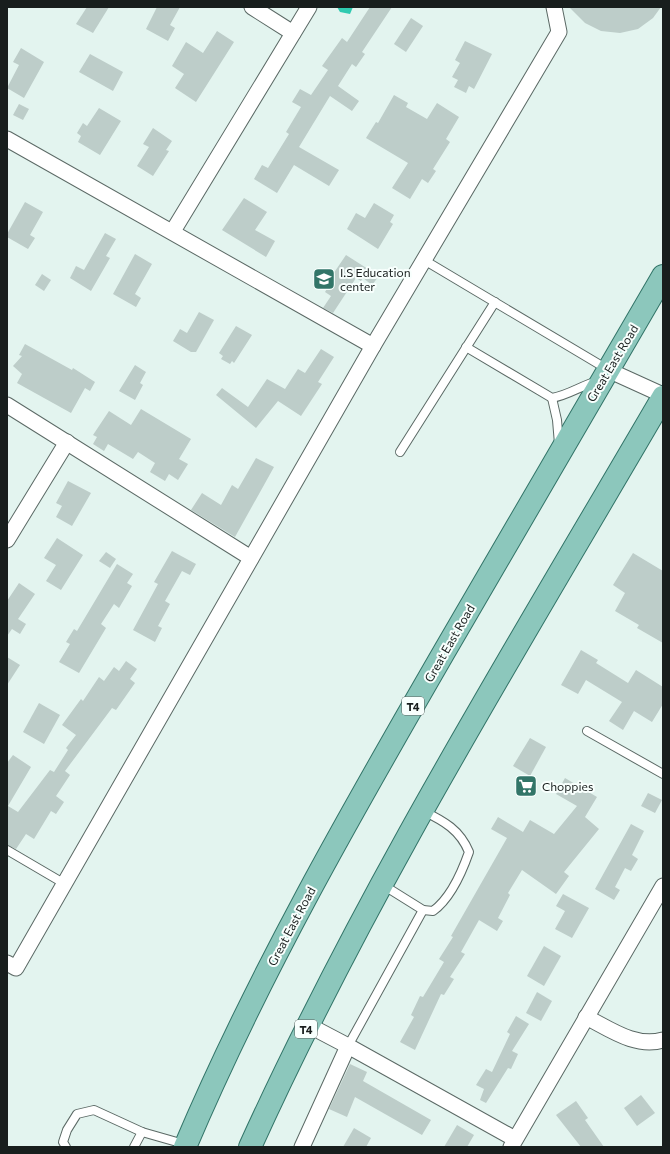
<svg xmlns="http://www.w3.org/2000/svg" width="670" height="1154" font-family="Commissioner,sans-serif">
	<style>
		.water { fill: #2fcab0 }
		.building { fill: #bdcdc9 }
		.lines { fill: none; stroke-linecap: round; stroke-linejoin: round }
		.service-casing { stroke: #5b6965; stroke-width: 10 }
		.minor-casing { stroke: #5b6965; stroke-width: 17 }
		.primary-casing { stroke: #327468; stroke-width: 24 }
		.service { stroke: #fff; stroke-width: 8 }
		.minor { stroke: #fff; stroke-width: 15 }
		.primary { stroke: #8cc7bc; stroke-width: 22 }
		.labels { text-anchor: middle; dominant-baseline: central; stroke-width: 4; stroke-linejoin: round; paint-order: stroke }
		.shield { fill: #f8fffd; stroke: #5b6260; stroke-width: 1 }
		.shield-label { font-size: 11px; font-weight: bold; fill: #181e1d }
		.poi-label { font-size: 12px; fill: #181e1d; stroke: #f8fffd; text-anchor: start }
		.street-label { font-size: 12px; fill: #181e1d; stroke: #f8fffd }
	</style>
	<rect width="100%" height="100%" fill="#e3f4ef"/>
	<polygon class="water" points="337,7 353,7 350,14 340,12"/>
	<g class="building">
		<polygon points="87,7 109,7 93,33 76,24"/>
		<polygon points="157,7 180,7 170,25 175,28 168,41 146,29"/>
		<polygon points="370,7 392,7 362,52 365,54 356,67 352,64 338,86 359,101 352,111 330,96 299,147 339,170 329,186 294,165 277,193 254,179 262,165 268,168 289,134 286,132 301,107 292,102 300,89 311,95 328,70 322,66 342,38 347,42"/>
		<polygon points="569,7 661,7 653,18 638,29 620,33 601,31 585,23"/>
		<polygon points="411,18 423,26 406,52 394,44"/>
		<polygon points="217,31 234,42 196,102 175,88 184,74 172,66 186,42 203,53"/>
		<polygon points="465,41 492,54 474,89 469,86 466,93 454,87 458,80 452,77 460,63 455,60"/>
		<polygon points="21,48 44,62 24,98 7,88 19,65 13,62"/>
		<polygon points="90,54 123,72 113,91 79,72"/>
		<polygon points="394,95 408,103 406,107 427,119 437,103 459,117 446,139 450,142 433,169 436,171 428,183 422,179 410,199 392,188 408,163 366,138 376,122 378,123"/>
		<polygon points="19,104 29,109 23,120 13,115"/>
		<polygon points="99,108 121,121 100,155 78,142 81,136 77,133 83,123 87,126"/>
		<polygon points="153,128 172,141 166,150 169,151 153,176 137,166 149,147 143,144"/>
		<polygon points="244,198 267,212 255,230 275,241 266,257 222,230"/>
		<polygon points="25,202 43,212 30,235 35,238 28,249 7,237 7,234"/>
		<polygon points="374,203 394,215 390,222 393,224 378,249 347,229 356,213 365,218"/>
		<polygon points="105,233 116,239 106,256 110,258 91,291 70,278 76,266 84,270"/>
		<polygon points="135,254 152,264 135,294 141,298 136,307 113,294"/>
		<polygon points="346,255 379,276 372,285 363,278 361,281 356,278 333,313 323,308 331,296 325,292 330,284 327,283"/>
		<polygon points="42,274 51,280 44,291 35,285"/>
		<polygon points="199,312 214,320 196,352 191,352 173,341 180,329 187,333"/>
		<polygon points="236,326 252,335 234,363 232,361 230,364 221,359 223,356 219,353"/>
		<polygon points="25,344 72,370 73,368 95,382 90,391 85,388 71,413 17,383 22,374 13,366 22,356 19,355"/>
		<polygon points="321,349 334,357 318,382 322,384 301,416 278,401 256,428 216,395 222,388 248,407 267,379 285,389 298,369 305,373"/>
		<polygon points="135,365 146,372 140,383 143,385 135,400 119,391"/>
		<polygon points="141,409 191,439 179,459 188,464 178,480 169,474 165,481 150,472 155,463 138,452 133,459 108,444 104,451 93,444 97,437 93,435 109,411 131,425"/>
		<polygon points="256,458 274,467 235,537 191,510 202,493 221,505 232,485 238,489"/>
		<polygon points="68,481 91,493 72,526 56,517 62,506 56,503"/>
		<polygon points="57,538 83,555 61,590 46,581 56,565 44,558"/>
		<polygon points="172,551 196,564 190,575 182,571 165,601 170,604 158,626 162,628 155,642 133,630 158,584 154,582"/>
		<polygon points="106,552 116,559 110,568 99,561"/>
		<polygon points="633,553 663,571 663,643 637,628 639,625 615,611 625,593 613,585"/>
		<polygon points="117,564 133,574 127,583 132,586 119,608 114,604 101,624 106,628 79,673 59,662 70,644 66,642 74,629 77,631"/>
		<polygon points="19,583 35,594 18,619 26,624 20,634 12,629 7,636 7,601"/>
		<polygon points="581,650 598,660 596,663 628,683 636,670 663,687 663,704 652,722 634,711 623,730 609,721 622,702 586,680 578,694 561,685"/>
		<polygon points="7,657 20,665 7,685"/>
		<polygon points="126,661 137,669 130,679 135,683 116,710 112,708 65,771 70,775 56,796 64,802 56,814 51,811 34,839 26,834 16,849 7,845 7,763 13,755 31,767 8,806 18,812 50,770 54,772 68,750 66,748 76,735 62,725 81,699 83,701 99,677 104,681 114,667 119,671"/>
		<polygon points="39,703 60,715 44,744 23,732"/>
		<polygon points="530,738 546,747 530,776 513,766"/>
		<polygon points="565,778 597,797 585,817 599,829 564,872 569,876 556,894 522,870 508,893 510,895 498,918 503,921 497,931 479,920 461,952 465,954 450,977 454,979 444,995 441,994 415,1050 400,1042 414,1017 411,1015 420,996 423,997 444,962 439,959 453,937 451,936 507,838 491,829 498,817 523,832 530,820 554,834 577,806 556,794"/>
		<polygon points="648,793 662,800 655,813 641,806"/>
		<polygon points="631,824 644,831 632,855 638,859 631,871 625,868 615,887 620,890 614,900 595,889"/>
		<polygon points="563,894 589,908 572,938 555,929 565,911 556,906"/>
		<polygon points="544,946 561,956 544,986 527,976"/>
		<polygon points="537,992 552,1001 541,1021 526,1013"/>
		<polygon points="516,1016 529,1024 512,1051 518,1054 511,1069 508,1068 486,1103 480,1100 484,1089 476,1085 486,1069 492,1072 510,1034 507,1032"/>
		<polygon points="350,1064 367,1072 363,1081 431,1120 422,1135 355,1097 347,1117 329,1109"/>
		<polygon points="641,1095 655,1113 637,1126 624,1108"/>
		<polygon points="576,1101 588,1118 585,1120 604,1147 581,1147 556,1115"/>
		<polygon points="457,1125 474,1135 467,1147 444,1147"/>
		<polygon points="354,1128 371,1138 366,1147 343,1147"/>
	</g>
	<g class="lines">
		<g class="service-casing">
			<g id="service">
				<polyline points="424,260 607,369"/>
				<path d="M466,347l86,51c17,-3 30,-13 46,-17"/>
				<polyline points="552,398 557,420 559,444"/>
				<polyline points="400,452 495,302"/>
				<polyline points="587,731 663,774"/>
				<path d="M423,811c21,10 37,19 46,41 -7,20 -18,46 -36,59l-10,-1"/>
				<polyline points="7,850 65,884"/>
				<polyline points="348,1046 423,910 383,885"/>
				<polyline points="66,1147 63,1142 67,1130 77,1114 94,1110 142,1132 184,1144"/>
				<polyline points="134,1147 142,1132"/>
			</g>
		</g>
		<g class="minor-casing">
			<g id="minor">
				<polyline points="252,7 293,33"/>
				<polyline points="7,139 373,346"/>
				<polyline points="173,231 309,7"/>
				<polyline points="608,370 663,395"/>
				<polyline points="7,405 251,558"/>
				<polyline points="7,540 67,442"/>
				<polyline points="7,963 16,968 373,346 559,32 554,7"/>
				<path d="M586,1017c24,12 49,31 77,23"/>
				<polyline points="308,1025 348,1046"/>
				<polyline points="302,1147 348,1046 515,1139"/>
				<polyline points="511,1147 663,886"/>
			</g>
		</g>
		<g class="primary-casing">
			<g id="primary">
				<path d="M185,1147c73,-172 166,-334 259,-495 73,-126 146,-251 219,-376"/>
				<path d="M250,1147c118,-260 269,-503 413,-750"/>
			</g>
		</g>
		<use href="#service" class="service"/>
		<use href="#minor" class="minor"/>
		<use href="#primary" class="primary"/>
	</g>
	<defs>
		<g id="school-square" transform="scale(1.15)"><rect x="-9" y="-9" width="18" height="18" rx="4" fill="#327568" stroke="#f8fffd"/><path d="M0-5L7-2L0 1L-7-2ZM-4 1L0 2.5L4 1V4Q0 6-4 4Z" fill="#fff"/></g>
		<g id="supermarket-square" transform="scale(1.15)"><rect x="-9" y="-9" width="18" height="18" rx="4" fill="#327568" stroke="#f8fffd"/><path d="M-6-5.5h2.5l.6 2H6L4.5 2H-2.5L-4.4-4H-6ZM-1.5 3.2a1.3 1.3 0 1 0 .1 0ZM3 3.2a1.3 1.3 0 1 0 .1 0Z" fill="#fff"/></g>
	</defs>
	<g fill-rule="evenodd">
		<use href="#school-square" x="324" y="279"/>
		<use href="#supermarket-square" x="526" y="786"/>
	</g>
	<g class="labels">
		<g class="shield">
			<rect x="402" y="697" width="22" height="18" rx="3"/>
			<rect x="295" y="1020" width="22" height="18" rx="3"/>
		</g>
		<g class="shield-label">
			<text x="413" y="706">T4</text>
			<text x="306" y="1029">T4</text>
		</g>
		<g class="poi-label">
			<text x="340" y="272">I.S Education<tspan x="340" dy="14">center</tspan></text>
			<text x="542" y="786">Choppies</text>
		</g>
		<g class="street-label">
			<text transform="translate(612 363) rotate(-59)">Great East Road</text>
			<text transform="translate(449 643) rotate(-60)">Great East Road</text>
			<text transform="translate(291 926) rotate(-62)">Great East Road</text>
		</g>
	</g>
	<rect width="670" height="1154" fill="none" stroke="#181e1d" stroke-width="16"/>
</svg>
